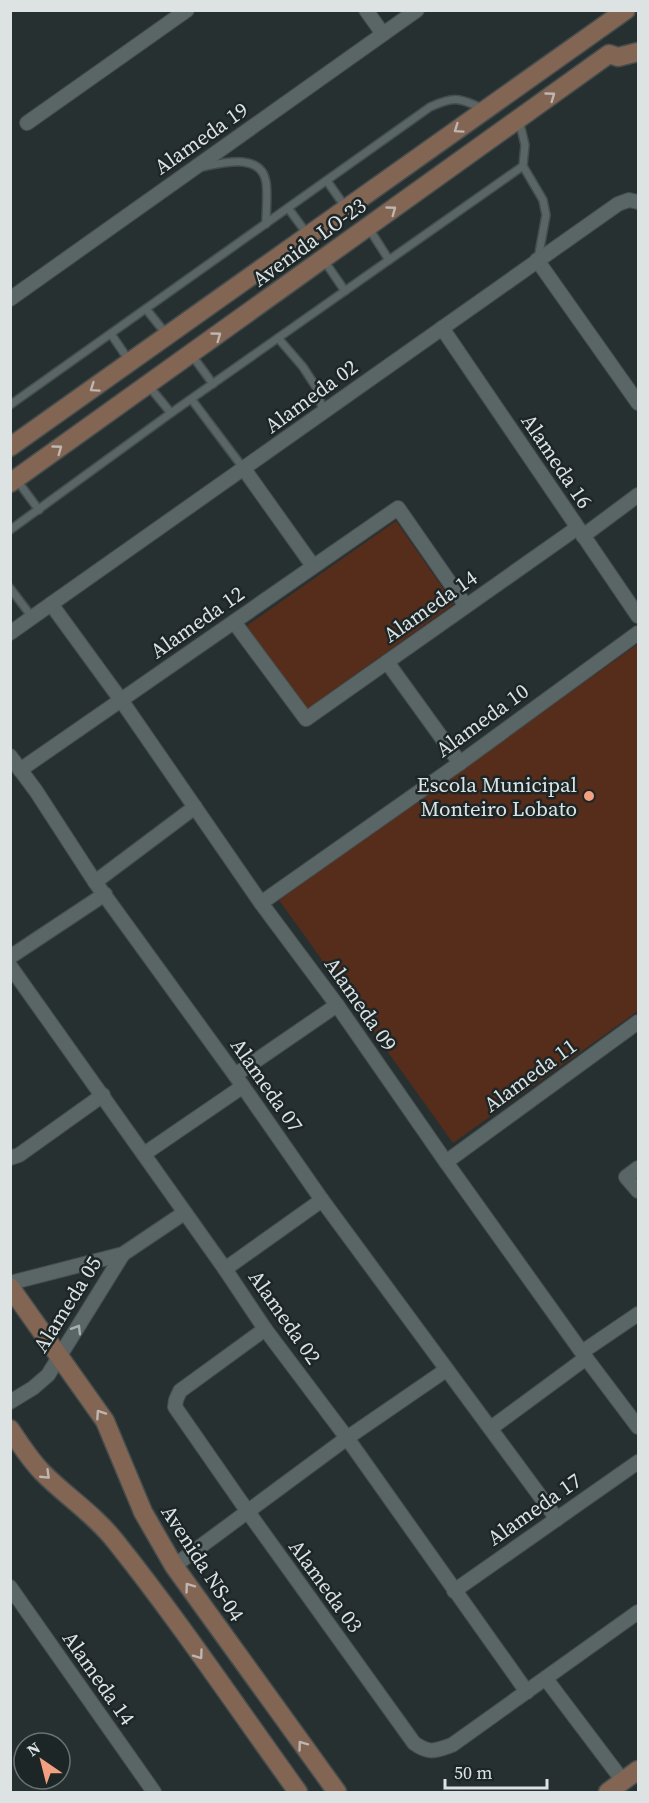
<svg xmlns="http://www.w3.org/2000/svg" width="649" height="1803" font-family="'Source Serif 4',serif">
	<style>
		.green { fill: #562c1a }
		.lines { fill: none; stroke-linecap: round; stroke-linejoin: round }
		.lane-casing { stroke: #454d4e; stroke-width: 10 }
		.street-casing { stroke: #454d4e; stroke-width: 16 }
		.secondary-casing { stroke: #454d4e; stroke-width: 21 }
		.lane { stroke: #5a6566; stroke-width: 7 }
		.street { stroke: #5a6566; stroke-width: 14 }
		.secondary { stroke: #836553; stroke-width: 18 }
		.oneway { stroke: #beb6b1 }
		.oneway2 { stroke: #a9b0b1 }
		.poi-dot { fill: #f2a07f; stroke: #1d2627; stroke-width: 2 }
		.labels { text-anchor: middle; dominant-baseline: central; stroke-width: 5; stroke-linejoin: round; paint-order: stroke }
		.street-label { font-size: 21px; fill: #dde2e3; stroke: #1d2627 }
		.poi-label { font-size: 21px; fill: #dde2e3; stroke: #1d2627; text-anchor: end }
	</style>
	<rect width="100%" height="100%" fill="#273031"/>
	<g class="green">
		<polygon points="396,521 454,604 304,711 245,627"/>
		<polygon points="638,644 638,1011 453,1143 279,900"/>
	</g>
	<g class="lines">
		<g class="lane-casing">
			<g id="lane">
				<polyline points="523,166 543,200 546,215 538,259"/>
				<path d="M202,167c20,-4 59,-15 64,15 2,13 0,28 0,42"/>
				<polyline points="327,181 346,208"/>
				<polyline points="288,208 308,235"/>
				<polyline points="368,227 389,260"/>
				<polyline points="323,259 345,291"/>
				<polyline points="146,309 167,335"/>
				<polyline points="111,334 130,362"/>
				<polyline points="278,338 303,367 316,387 323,411"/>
				<polyline points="191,354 213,384"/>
				<polyline points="148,385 171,413"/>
				<polyline points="192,400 244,469"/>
				<path d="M10,405l420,-298c25,-11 28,-9 52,1"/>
				<polyline points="16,479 39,510"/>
				<polyline points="10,530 171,413 523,166 525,145 519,120"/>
				<polyline points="10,588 32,617"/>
			</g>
		</g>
		<g class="street-casing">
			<g id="street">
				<polyline points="366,10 383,34"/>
				<polyline points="27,123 187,10"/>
				<polyline points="537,260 638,403"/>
				<polyline points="10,299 417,10"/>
				<polyline points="442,328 638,616"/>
				<polyline points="244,469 313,566"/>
				<polyline points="583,536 638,495"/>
				<polyline points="51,604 121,700 261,903 337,1005 446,1162 586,1358 638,1427"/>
				<polyline points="234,622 306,719 577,528"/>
				<polyline points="10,633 618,204 629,200 638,202"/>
				<polyline points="387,662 460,763"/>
				<polyline points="10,756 36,791 95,882 235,1075 322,1200 557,1519"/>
				<polyline points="20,770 398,508 466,606"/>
				<polyline points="95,882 195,807"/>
				<polyline points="261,903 460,763 638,633"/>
				<polyline points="10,957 105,894"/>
				<polyline points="10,966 225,1269 265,1329 347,1438 527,1692"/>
				<polyline points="235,1075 337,1005"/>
				<polyline points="144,1154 242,1087"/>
				<polyline points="10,1158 19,1155 103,1095"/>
				<polyline points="446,1162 638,1022"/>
				<polyline points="638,1168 626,1177 638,1191"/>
				<polyline points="225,1269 322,1200"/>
				<polyline points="10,1283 123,1254 184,1213"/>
				<path d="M265,1329l-85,62 -4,9 -1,7 73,105 166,231c15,11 21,8 38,2l186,-133"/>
				<polyline points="582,1352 638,1314"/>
				<polyline points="10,1402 33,1388 48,1375 123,1254"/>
				<polyline points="491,1428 586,1358"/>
				<polyline points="174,1566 347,1438 446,1370"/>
				<polyline points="10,1587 154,1792"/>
				<polyline points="454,1591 638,1462"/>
				<polyline points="546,1679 623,1781"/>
			</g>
		</g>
		<g class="secondary-casing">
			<g id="secondary">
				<polyline points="10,447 626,10"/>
				<polyline points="10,483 609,54 618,57 638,52"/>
				<polyline points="10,1287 105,1421 143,1512 174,1566 337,1792"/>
				<path d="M10,1429c10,15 20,31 33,44 24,24 52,42 73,69 64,80 122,167 182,250"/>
				<polyline points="608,1792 638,1770"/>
			</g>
		</g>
		<use href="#lane" class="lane"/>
		<use href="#street" class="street"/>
		<use href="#secondary" class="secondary"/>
	</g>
	<defs><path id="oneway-chevron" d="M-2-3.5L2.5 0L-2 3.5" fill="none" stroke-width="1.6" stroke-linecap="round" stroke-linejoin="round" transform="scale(1.5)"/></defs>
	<g class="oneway">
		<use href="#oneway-chevron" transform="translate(551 96) rotate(-36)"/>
		<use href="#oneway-chevron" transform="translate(458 129) rotate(145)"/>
		<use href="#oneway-chevron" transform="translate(392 210) rotate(-36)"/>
		<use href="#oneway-chevron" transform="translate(217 336) rotate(-36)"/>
		<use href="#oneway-chevron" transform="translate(94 388) rotate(145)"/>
		<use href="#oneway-chevron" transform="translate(58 449) rotate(-36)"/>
		<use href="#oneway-chevron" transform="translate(100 1414) rotate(-124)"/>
		<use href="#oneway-chevron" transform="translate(46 1475) rotate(44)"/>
		<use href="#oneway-chevron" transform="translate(189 1587) rotate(-126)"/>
		<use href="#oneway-chevron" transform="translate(199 1655) rotate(54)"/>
		<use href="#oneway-chevron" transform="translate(302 1745) rotate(-126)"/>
	</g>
	<use class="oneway2" href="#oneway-chevron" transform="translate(77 1329) rotate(-59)"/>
	<circle class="poi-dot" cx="589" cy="796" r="6"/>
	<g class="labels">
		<g class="street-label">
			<text transform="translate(201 138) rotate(-35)">Alameda 19</text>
			<text transform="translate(309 242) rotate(-36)">Avenida LO-23</text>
			<text transform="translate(311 396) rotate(-36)">Alameda 02</text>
			<text transform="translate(557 461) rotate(56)">Alameda 16</text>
			<text transform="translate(430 606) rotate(-35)">Alameda 14</text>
			<text transform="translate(197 622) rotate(-35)">Alameda 12</text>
			<text transform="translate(482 720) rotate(-36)">Alameda 10</text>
			<text transform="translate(361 1004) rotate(55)">Alameda 09</text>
			<text transform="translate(530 1075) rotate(-36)">Alameda 11</text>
			<text transform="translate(267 1085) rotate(55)">Alameda 07</text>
			<text transform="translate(67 1304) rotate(-58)">Alameda 05</text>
			<text transform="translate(285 1317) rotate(55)">Alameda 02</text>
			<text transform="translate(534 1509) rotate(-35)">Alameda 17</text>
			<text transform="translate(203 1563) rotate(57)">Avenida NS-04</text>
			<text transform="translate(326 1586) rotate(54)">Alameda 03</text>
			<text transform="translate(99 1678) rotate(55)">Alameda 14</text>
		</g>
		<g class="poi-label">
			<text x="577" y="784">Escola Municipal<tspan x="577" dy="24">Monteiro Lobato</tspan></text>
		</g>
	</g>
	<rect width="649" height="1803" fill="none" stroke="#dde2e3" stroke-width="24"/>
	<g transform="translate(42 1761) rotate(325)"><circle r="28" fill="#1d2627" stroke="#6a7172" stroke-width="1.5"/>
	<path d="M0-4.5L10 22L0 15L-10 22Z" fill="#f2a07f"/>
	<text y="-9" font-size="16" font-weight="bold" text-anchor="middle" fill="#dde2e3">N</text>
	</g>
	<path d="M445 1779v9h102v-9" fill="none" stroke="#dde2e3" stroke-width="3"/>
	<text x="454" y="1779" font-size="18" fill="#dde2e3" stroke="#1d2627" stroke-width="4.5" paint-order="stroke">50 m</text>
</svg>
